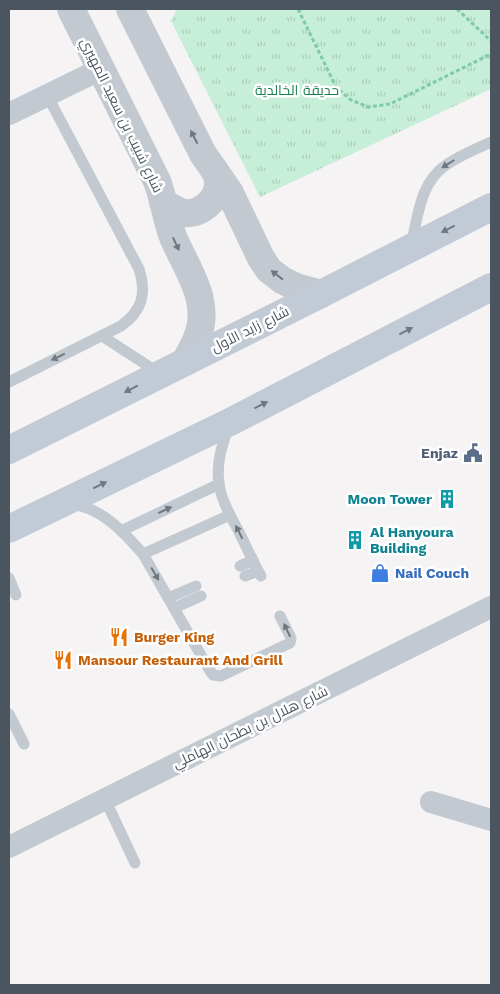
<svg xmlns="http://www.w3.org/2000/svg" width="500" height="994" font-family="'Work Sans',Cairo,sans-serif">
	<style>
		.park { fill: url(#park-tufts) }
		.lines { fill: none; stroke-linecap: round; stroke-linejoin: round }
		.path { stroke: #7fcba9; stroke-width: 3; stroke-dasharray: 4 2.5; stroke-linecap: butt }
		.service { stroke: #c2c9d0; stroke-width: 11 }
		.minor { stroke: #c2c9d0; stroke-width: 22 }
		.tertiary { stroke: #c2c9d0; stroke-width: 28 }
		.secondary { stroke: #c2cad5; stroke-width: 28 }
		.oneway { fill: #6f7881 }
		.oneway2 { fill: #6f7882 }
		.labels { text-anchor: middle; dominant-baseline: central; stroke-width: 5; stroke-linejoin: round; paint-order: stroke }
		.park-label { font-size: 14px; fill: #1e7f54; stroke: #fff }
		.street-label { font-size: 14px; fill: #4b555f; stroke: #fff }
		.service-label { font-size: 14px; font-weight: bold; fill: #4e5e75; stroke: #fff; text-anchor: end }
		.culture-label { font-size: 14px; font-weight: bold; fill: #0d838f; stroke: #fff; text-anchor: end }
		.shop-label { font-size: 14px; font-weight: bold; fill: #366cbe; stroke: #fff; text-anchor: start }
		.food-label { font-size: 14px; font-weight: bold; fill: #c56008; stroke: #fff; text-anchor: start }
	</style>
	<defs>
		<pattern id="park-tufts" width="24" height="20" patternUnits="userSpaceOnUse" patternTransform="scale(1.25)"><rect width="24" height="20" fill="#c6eed8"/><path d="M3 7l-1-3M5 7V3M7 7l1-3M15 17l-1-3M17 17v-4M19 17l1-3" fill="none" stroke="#accebc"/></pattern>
	</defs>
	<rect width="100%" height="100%" fill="#f5f3f3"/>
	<polygon class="park" points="177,9 491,9 491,89 260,197 171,21"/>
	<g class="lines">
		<g class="path">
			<polyline points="298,9 336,87 351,100 368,107 390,104 491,54"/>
			<polyline points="457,9 491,41"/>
		</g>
		<g class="service">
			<path d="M411,245c7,-28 9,-63 35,-80 14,-10 30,-16 45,-23"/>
			<polyline points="102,336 159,373"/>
			<path d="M9,382l112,-56c21,-15 26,-32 18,-57l-92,-174"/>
			<path d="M229,426c-7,19 -13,37 -10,57 2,18 13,35 21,51 7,14 13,28 21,42"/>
			<path d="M70,503c7,2 16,4 22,7 21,10 36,27 51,44l67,117 3,4 8,1 69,-33 1,-4 -1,-3 -10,-20"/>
			<polyline points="121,531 219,484"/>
			<polyline points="143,554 230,515"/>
			<polyline points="240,566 253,560"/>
			<polyline points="245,576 258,571"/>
			<polyline points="9,578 16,595"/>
			<polyline points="168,598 196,586"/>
			<polyline points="174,608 201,596"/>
			<polyline points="9,714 24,744"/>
			<polyline points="105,799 135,863"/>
		</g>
		<g class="minor">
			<polyline points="9,114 101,69"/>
			<polyline points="431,802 491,820"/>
			<polyline points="9,847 491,607"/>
		</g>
		<g class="tertiary">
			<path d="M71,9l86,172c7,18 9,38 16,56 14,33 39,64 24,101 -3,9 -8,16 -12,24"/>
			<polyline points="130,9 203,154 230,193 261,258 269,270 282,280 296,287 321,294"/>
			<path d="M163,202c7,5 13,9 21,11 17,2 35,-14 34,-31 0,-4 -2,-8 -3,-11"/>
		</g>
		<g class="secondary">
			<polyline points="9,450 321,294 491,207"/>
			<polyline points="9,529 232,421 491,287"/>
		</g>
	</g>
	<defs><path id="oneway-solid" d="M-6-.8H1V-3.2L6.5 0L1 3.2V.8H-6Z" transform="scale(1.25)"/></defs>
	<g class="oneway">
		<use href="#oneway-solid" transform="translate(194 137) rotate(-117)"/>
		<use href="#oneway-solid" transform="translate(448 164) rotate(148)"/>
		<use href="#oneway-solid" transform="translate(176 244) rotate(65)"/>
		<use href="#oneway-solid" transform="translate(277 275) rotate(-142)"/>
		<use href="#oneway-solid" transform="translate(58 357) rotate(154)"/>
		<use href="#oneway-solid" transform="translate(165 510) rotate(-25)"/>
		<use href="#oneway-solid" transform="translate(239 532) rotate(-117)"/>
		<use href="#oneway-solid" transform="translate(155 574) rotate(60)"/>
		<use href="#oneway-solid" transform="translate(287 630) rotate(-115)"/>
	</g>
	<g class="oneway2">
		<use href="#oneway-solid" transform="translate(448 229) rotate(153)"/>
		<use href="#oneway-solid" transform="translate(406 331) rotate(-27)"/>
		<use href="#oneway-solid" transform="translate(131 389) rotate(153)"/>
		<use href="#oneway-solid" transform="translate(261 405) rotate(-27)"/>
		<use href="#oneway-solid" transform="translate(100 485) rotate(-26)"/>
	</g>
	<defs>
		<g id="civic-bare" transform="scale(1.5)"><path d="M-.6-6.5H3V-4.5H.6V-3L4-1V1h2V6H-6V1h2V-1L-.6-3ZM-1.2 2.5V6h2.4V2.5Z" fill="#5c6f8a" stroke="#fff" stroke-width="2.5" paint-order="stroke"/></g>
		<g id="building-bare" transform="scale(1.5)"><path d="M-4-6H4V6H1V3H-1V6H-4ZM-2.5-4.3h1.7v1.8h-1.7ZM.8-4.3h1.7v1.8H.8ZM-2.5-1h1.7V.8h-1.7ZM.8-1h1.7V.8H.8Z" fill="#0f9aa8" stroke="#fff" stroke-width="2.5" paint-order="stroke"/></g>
		<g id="shop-bare" transform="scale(1.5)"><path d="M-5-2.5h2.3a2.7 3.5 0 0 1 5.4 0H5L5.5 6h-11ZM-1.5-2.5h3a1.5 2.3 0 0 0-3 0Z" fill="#3f7fe0" stroke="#fff" stroke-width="2.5" paint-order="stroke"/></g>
		<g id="restaurant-bare" transform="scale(1.5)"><path d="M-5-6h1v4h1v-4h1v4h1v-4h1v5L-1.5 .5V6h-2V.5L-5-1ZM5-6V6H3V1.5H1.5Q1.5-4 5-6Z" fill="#e8710a" stroke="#fff" stroke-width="2.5" paint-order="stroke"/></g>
	</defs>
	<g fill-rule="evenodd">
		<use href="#civic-bare" x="473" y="453"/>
		<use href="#building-bare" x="447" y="499"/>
		<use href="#building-bare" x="355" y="540"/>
		<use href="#shop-bare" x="380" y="573"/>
		<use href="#restaurant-bare" x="119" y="637"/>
		<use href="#restaurant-bare" x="63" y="660"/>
	</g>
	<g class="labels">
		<g class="park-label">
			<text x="297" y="90">حديقة الخالدية</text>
		</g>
		<g class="street-label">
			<text transform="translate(122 115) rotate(64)">شارع شبيب بن سعيد المهيري</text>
			<text transform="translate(250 329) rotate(-27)">شارع زايد الأول</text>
			<text transform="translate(250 727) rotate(-26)">شارع هلال بن بطحان الهاملي</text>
		</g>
		<g class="service-label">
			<text x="458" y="453">Enjaz</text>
		</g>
		<g class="culture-label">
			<text x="432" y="499">Moon Tower</text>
			<text x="370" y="532" text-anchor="start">Al Hanyoura<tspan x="370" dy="16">Building</tspan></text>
		</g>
		<g class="shop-label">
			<text x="395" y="573">Nail Couch</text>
		</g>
		<g class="food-label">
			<text x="134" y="637">Burger King</text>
			<text x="78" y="660">Mansour Restaurant And Grill</text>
		</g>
	</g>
	<rect width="500" height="994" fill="none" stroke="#4b555f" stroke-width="20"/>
</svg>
